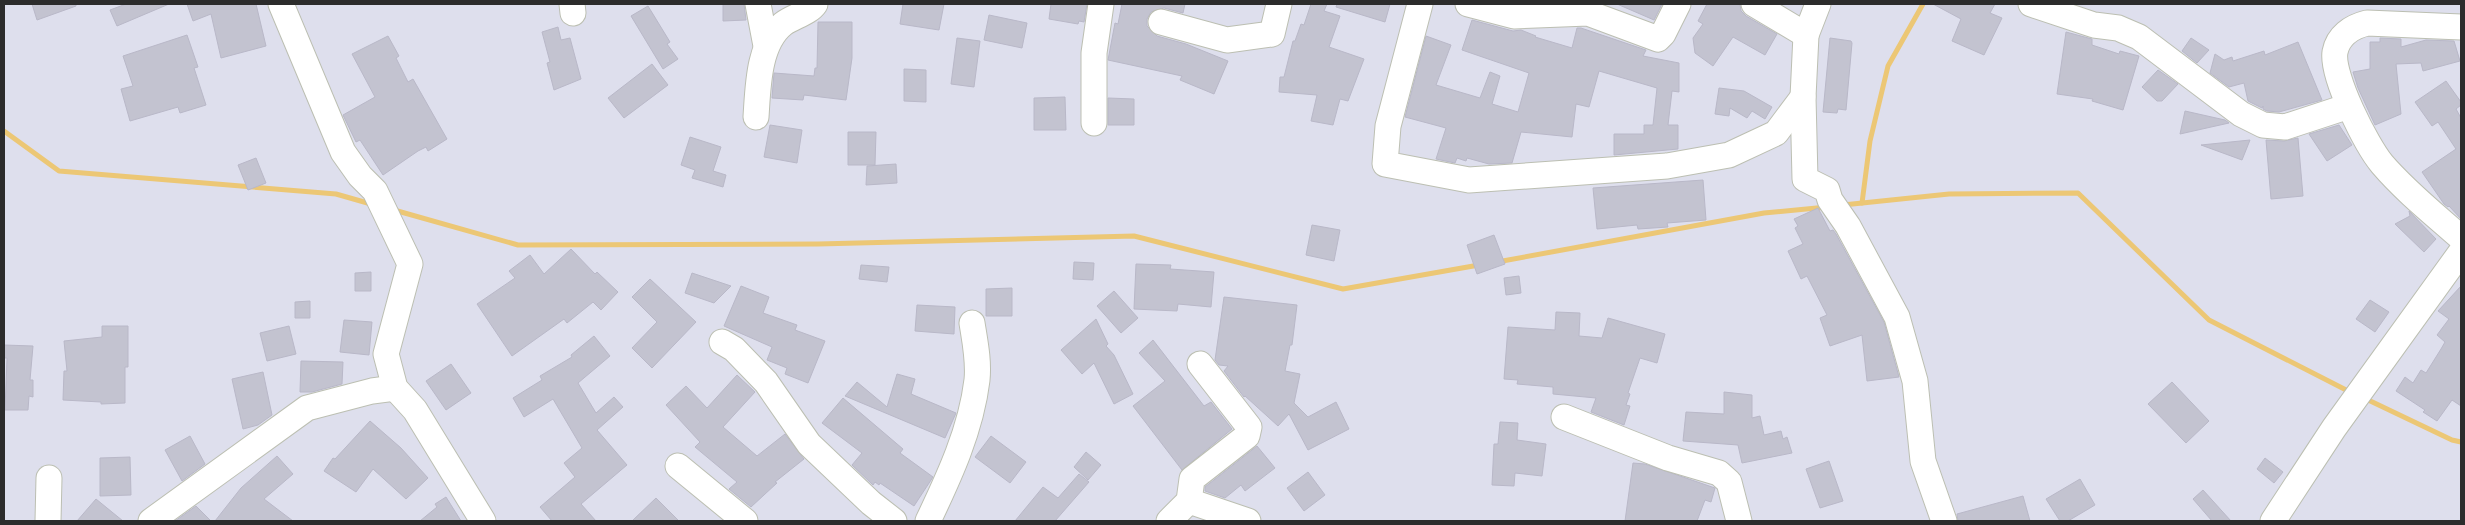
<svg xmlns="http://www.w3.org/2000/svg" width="2465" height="525" font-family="Poppins,sans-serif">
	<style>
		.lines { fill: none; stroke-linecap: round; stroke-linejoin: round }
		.stream { stroke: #ecc775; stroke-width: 5 }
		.building { fill: #c3c3d0; stroke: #b9b8c8 }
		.minor-casing { stroke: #bcbfb2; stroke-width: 27 }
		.minor { stroke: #fff; stroke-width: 25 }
	</style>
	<rect width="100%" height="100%" fill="#dedfed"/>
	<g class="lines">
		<g class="stream">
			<polyline points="4,131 59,171 336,194 371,204"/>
			<polyline points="1862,203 1870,141 1888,66 1923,4"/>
			<polyline points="1843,205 1949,194 2078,193 2209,320 2352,393"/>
			<polyline points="394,210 518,245 818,244 1134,236 1343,289 1479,265"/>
			<polyline points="1497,262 1764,213 1827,207"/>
			<polyline points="2364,398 2452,440 2461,442"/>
		</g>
	</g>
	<g class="building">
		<polygon points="32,4 76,4 76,6 37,20"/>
		<polygon points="126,4 169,4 117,26 110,10"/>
		<polygon points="187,4 256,4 266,46 221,58 211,14 193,21"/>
		<polygon points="723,4 744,4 746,20 723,21"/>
		<polygon points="903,4 944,4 939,30 900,24"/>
		<polygon points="1051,4 1087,4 1084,22 1079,21 1078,24 1049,19"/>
		<polygon points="1122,4 1185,4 1183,13 1164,8 1151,12 1147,19 1147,26 1157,36 1186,44 1228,61 1214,94 1180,80 1182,76 1108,60 1115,23 1118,24"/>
		<polygon points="1311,4 1327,4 1324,11 1340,16 1329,47 1364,59 1348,101 1340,99 1333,125 1311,121 1317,95 1279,92 1280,77 1284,77 1293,41 1295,41 1301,24 1304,25"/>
		<polygon points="1337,4 1390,4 1385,22 1336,7"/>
		<polygon points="1617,4 1662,4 1654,20"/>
		<polygon points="1707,4 1740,4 1741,11 1746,16 1777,34 1765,55 1733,37 1713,66 1695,53 1693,38 1703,24 1698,21"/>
		<polygon points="1933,4 1995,4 1990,13 2002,18 1984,55 1952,41 1961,19"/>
		<polygon points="648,6 670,42 667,44 678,59 663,69 631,16"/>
		<polygon points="989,15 1027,23 1022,48 984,40"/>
		<polygon points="1472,20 1513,31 1521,30 1536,36 1535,37 1572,48 1577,28 1581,28 1646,50 1643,56 1679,63 1679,92 1672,91 1668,125 1678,125 1678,149 1614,155 1614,134 1644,134 1644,125 1653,125 1657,88 1599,71 1589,107 1576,104 1572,137 1521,132 1512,163 1489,164 1467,158 1466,161 1457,158 1455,163 1436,159 1446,128 1405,117 1426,36 1451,45 1436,85 1480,98 1490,72 1500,76 1492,104 1518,112 1529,73 1462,50"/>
		<polygon points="818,22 852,22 852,58 846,100 804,95 803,100 772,98 774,73 814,76 815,68 817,68"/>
		<polygon points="558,27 561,40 570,38 581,79 554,90 547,63 550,62 542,32"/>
		<polygon points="2066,32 2092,39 2092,45 2119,54 2120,51 2139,56 2123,110 2092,101 2093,99 2057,94"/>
		<polygon points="187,35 198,67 194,68 206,105 180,113 178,107 130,121 121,89 133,86 123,56"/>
		<polygon points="388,36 399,56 396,58 408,82 413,79 447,139 428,151 426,147 418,151 383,175 360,140 356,142 343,115 375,97 352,54"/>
		<polygon points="957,38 980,41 974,87 951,84"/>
		<polygon points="1830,38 1851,41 1852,43 1846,110 1838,109 1837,113 1823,112"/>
		<polygon points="2191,38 2209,50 2197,63 2182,51"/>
		<polygon points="2380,38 2401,39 2401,47 2426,40 2454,41 2460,61 2423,71 2421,63 2396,64 2401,114 2375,125 2358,88 2353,72 2370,69 2370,42 2380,42"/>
		<polygon points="2298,42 2322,100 2279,112 2267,111 2263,109 2263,106 2262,108 2248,101 2244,83 2229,87 2210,73 2215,54 2224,60 2232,57 2233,61 2264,51 2265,55"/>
		<polygon points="652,64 668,85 624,118 608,98"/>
		<polygon points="904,69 926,70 926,102 904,101"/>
		<polygon points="2158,70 2178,84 2162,101 2157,101 2142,87"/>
		<polygon points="2446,81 2461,102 2461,105 2456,109 2461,118 2461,219 2449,206 2448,207 2444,204 2422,172 2456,149 2438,122 2432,126 2415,102"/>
		<polygon points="1719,88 1744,91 1772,107 1765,119 1752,111 1747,118 1730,108 1729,116 1715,114"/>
		<polygon points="1065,97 1066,130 1034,130 1034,98"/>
		<polygon points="1108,98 1134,99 1134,125 1108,125"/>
		<polygon points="2185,111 2225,120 2229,123 2180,134"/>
		<polygon points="770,125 802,130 797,163 764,157"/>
		<polygon points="2339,125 2352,145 2327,161 2309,134"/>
		<polygon points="848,132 876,132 875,165 848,165"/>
		<polygon points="690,137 721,147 713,171 726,175 723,187 692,178 695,170 681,165"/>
		<polygon points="2298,138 2303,196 2271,199 2266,140 2284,141"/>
		<polygon points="2250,140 2242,160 2201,145"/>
		<polygon points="256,158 266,183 248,190 238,165"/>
		<polygon points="896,164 897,183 866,185 867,166"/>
		<polygon points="1703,180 1706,220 1667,223 1668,227 1638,229 1637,225 1597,229 1593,188"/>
		<polygon points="1818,208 1830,231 1833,230 1836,234 1884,322 1899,377 1867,381 1862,335 1830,346 1820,318 1827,315 1807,276 1801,279 1788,251 1803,244 1795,228 1798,226 1794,219"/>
		<polygon points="2409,211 2436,239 2424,252 2395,224 2410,216"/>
		<polygon points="1312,225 1340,230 1334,261 1306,255"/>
		<polygon points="1494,235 1505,264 1477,274 1467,245"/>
		<polygon points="571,249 595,274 597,272 618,292 601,310 593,302 567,323 564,319 512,356 477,304 515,278 509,271 530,255 544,274"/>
		<polygon points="1074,262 1094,263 1093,280 1073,279"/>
		<polygon points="1136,264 1171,265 1170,269 1214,272 1211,307 1178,304 1177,311 1134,309"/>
		<polygon points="861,265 889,267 887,282 859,279"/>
		<polygon points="371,272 371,291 355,291 355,273"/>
		<polygon points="692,273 731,286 714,303 685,293"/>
		<polygon points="1519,276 1521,293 1506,295 1504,278"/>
		<polygon points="650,279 696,322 652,368 632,348 657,322 632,297"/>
		<polygon points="741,286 769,297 763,313 797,325 795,330 825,341 808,383 785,374 787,368 767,360 772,347 724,326"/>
		<polygon points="2461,286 2461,406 2452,400 2437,421 2423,412 2425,410 2396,391 2405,377 2413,383 2421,370 2426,373 2441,349 2445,342 2437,335 2449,319 2438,311"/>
		<polygon points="1012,288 1012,316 986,316 986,289"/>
		<polygon points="1114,291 1138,318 1121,333 1097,306"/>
		<polygon points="1224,297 1297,305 1292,345 1290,345 1285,371 1300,374 1294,403 1308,417 1336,402 1349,429 1308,450 1289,414 1278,426 1245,396 1244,397 1224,371 1228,366 1219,365 1215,360"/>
		<polygon points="2370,300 2389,312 2375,332 2356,319"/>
		<polygon points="310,301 310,318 295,318 295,302"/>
		<polygon points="917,305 955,307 954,334 915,331"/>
		<polygon points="1556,312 1580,313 1579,336 1602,338 1608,318 1665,334 1657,363 1640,358 1628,393 1630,394 1626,405 1630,406 1624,425 1591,412 1596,398 1553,394 1553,387 1517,384 1518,380 1504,379 1508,327 1555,330"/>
		<polygon points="1096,319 1108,344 1106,346 1114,355 1133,394 1114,404 1094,363 1082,374 1061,350"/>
		<polygon points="344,320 372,322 369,355 340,352"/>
		<polygon points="102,326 128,326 128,367 125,367 125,403 101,404 101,402 63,400 64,371 67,371 64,341 102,337"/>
		<polygon points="289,326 296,354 267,361 260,333"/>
		<polygon points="594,336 610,356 578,383 596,413 614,397 623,407 597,430 627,465 581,504 596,521 552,521 540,507 575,477 564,463 582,448 553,399 524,417 513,398 542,380 540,376 572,357 571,355"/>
		<polygon points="1153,340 1204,406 1211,402 1232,429 1182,470 1133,406 1165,381 1139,353"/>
		<polygon points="4,345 33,346 30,380 33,380 33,397 29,396 28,410 5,410 7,358 4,358"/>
		<polygon points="301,361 343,362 342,384 312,392 300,392"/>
		<polygon points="451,364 471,393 446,410 426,381"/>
		<polygon points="263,372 272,415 258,425 243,429 232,379"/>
		<polygon points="897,374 915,379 911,394 956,413 945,438 845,396 857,382 887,407"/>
		<polygon points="737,375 755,392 723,427 757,456 785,434 804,459 775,482 777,483 751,507 729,489 737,482 695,447 700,442 666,405 686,386 707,408"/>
		<polygon points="2172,382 2209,421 2186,443 2148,404"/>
		<polygon points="1724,392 1752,395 1752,418 1760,416 1764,435 1781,431 1783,439 1787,437 1792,453 1742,463 1738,445 1683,441 1686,412 1724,414"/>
		<polygon points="843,398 903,449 900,453 933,477 914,506 880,483 879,485 875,482 873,485 852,465 862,453 822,423"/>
		<polygon points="370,421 401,448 428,478 406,499 373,469 356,492 324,471 333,458 335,459"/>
		<polygon points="1500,422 1518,423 1517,440 1546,444 1542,476 1515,473 1514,486 1492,485 1494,444 1498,444"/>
		<polygon points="190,436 205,464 182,481 165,450"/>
		<polygon points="991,436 1026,462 1010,483 975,457"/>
		<polygon points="1257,446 1275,468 1245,491 1241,485 1225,498 1205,491 1205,487"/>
		<polygon points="1086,452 1101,465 1088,480 1074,467"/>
		<polygon points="277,456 293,474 264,499 293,521 215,521 241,488"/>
		<polygon points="130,457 131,495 100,496 100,458"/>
		<polygon points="2265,458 2283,472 2274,483 2257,469"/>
		<polygon points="1829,461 1843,501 1820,508 1806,469"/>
		<polygon points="1633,463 1645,464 1715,488 1711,502 1705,500 1697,521 1625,521"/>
		<polygon points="1308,472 1325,495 1304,511 1287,488"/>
		<polygon points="1079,474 1089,482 1055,521 1015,521 1043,487 1058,498"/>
		<polygon points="2080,479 2095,505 2068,521 2060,521 2046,499"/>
		<polygon points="2203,490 2231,521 2212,521 2193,499"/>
		<polygon points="2023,496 2030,521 1958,521 1957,514"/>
		<polygon points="446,497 461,521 420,521 437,507 435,504"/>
		<polygon points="656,498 679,521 632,521"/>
		<polygon points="96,499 123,521 77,521"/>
		<polygon points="196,506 211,521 175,521"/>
	</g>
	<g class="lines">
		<g class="minor-casing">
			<g id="minor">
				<polyline points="281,4 343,152 360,176 375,191 410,264 386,354 395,388 415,410 483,521"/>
				<polyline points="572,4 573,13"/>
				<polyline points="758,4 766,46"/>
				<polyline points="1420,4 1388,126 1385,164 1469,180 1667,166 1729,155 1776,133 1803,97"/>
				<polyline points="1468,4 1514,16 1588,13 1658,39 1663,34 1678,4"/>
				<polyline points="1754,4 1806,35 1818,4"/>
				<polyline points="2031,4 2094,25 2118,28 2139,37 2241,114 2263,125 2285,127 2349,106"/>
				<polyline points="1161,22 1227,40 1272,34 1279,4"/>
				<path d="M2461,27l-94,-4c-16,4 -29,13 -32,29 -4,24 32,94 47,112 24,28 52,50 79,74"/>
				<polyline points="1806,35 1803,97 1805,179 1827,190 1830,200 1848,226 1897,317 1915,381 1923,461 1944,521"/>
				<path d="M756,117c2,-29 2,-73 27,-93 9,-7 26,-11 32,-20"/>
				<polyline points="1094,123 1094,53 1101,4"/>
				<polyline points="722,342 734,349 766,382 809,444 871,503 894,521"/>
				<polyline points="1564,417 1668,458 1719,473 1729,482 1739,521"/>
				<polyline points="678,466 745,521"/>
				<polyline points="1189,501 1248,521"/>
				<polyline points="48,521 49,478"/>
				<polyline points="151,521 307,408 372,391 395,388"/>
				<path d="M928,521c21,-44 43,-91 49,-141 2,-19 -2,-38 -5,-57"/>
				<polyline points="1169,521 1189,501 1192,479 1247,436 1249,427 1200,364"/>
				<polyline points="2273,521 2334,428 2461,252"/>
			</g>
		</g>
		<use href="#minor" class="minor"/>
	</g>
	<rect width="2465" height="525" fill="none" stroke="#2c2c2c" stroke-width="10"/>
</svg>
